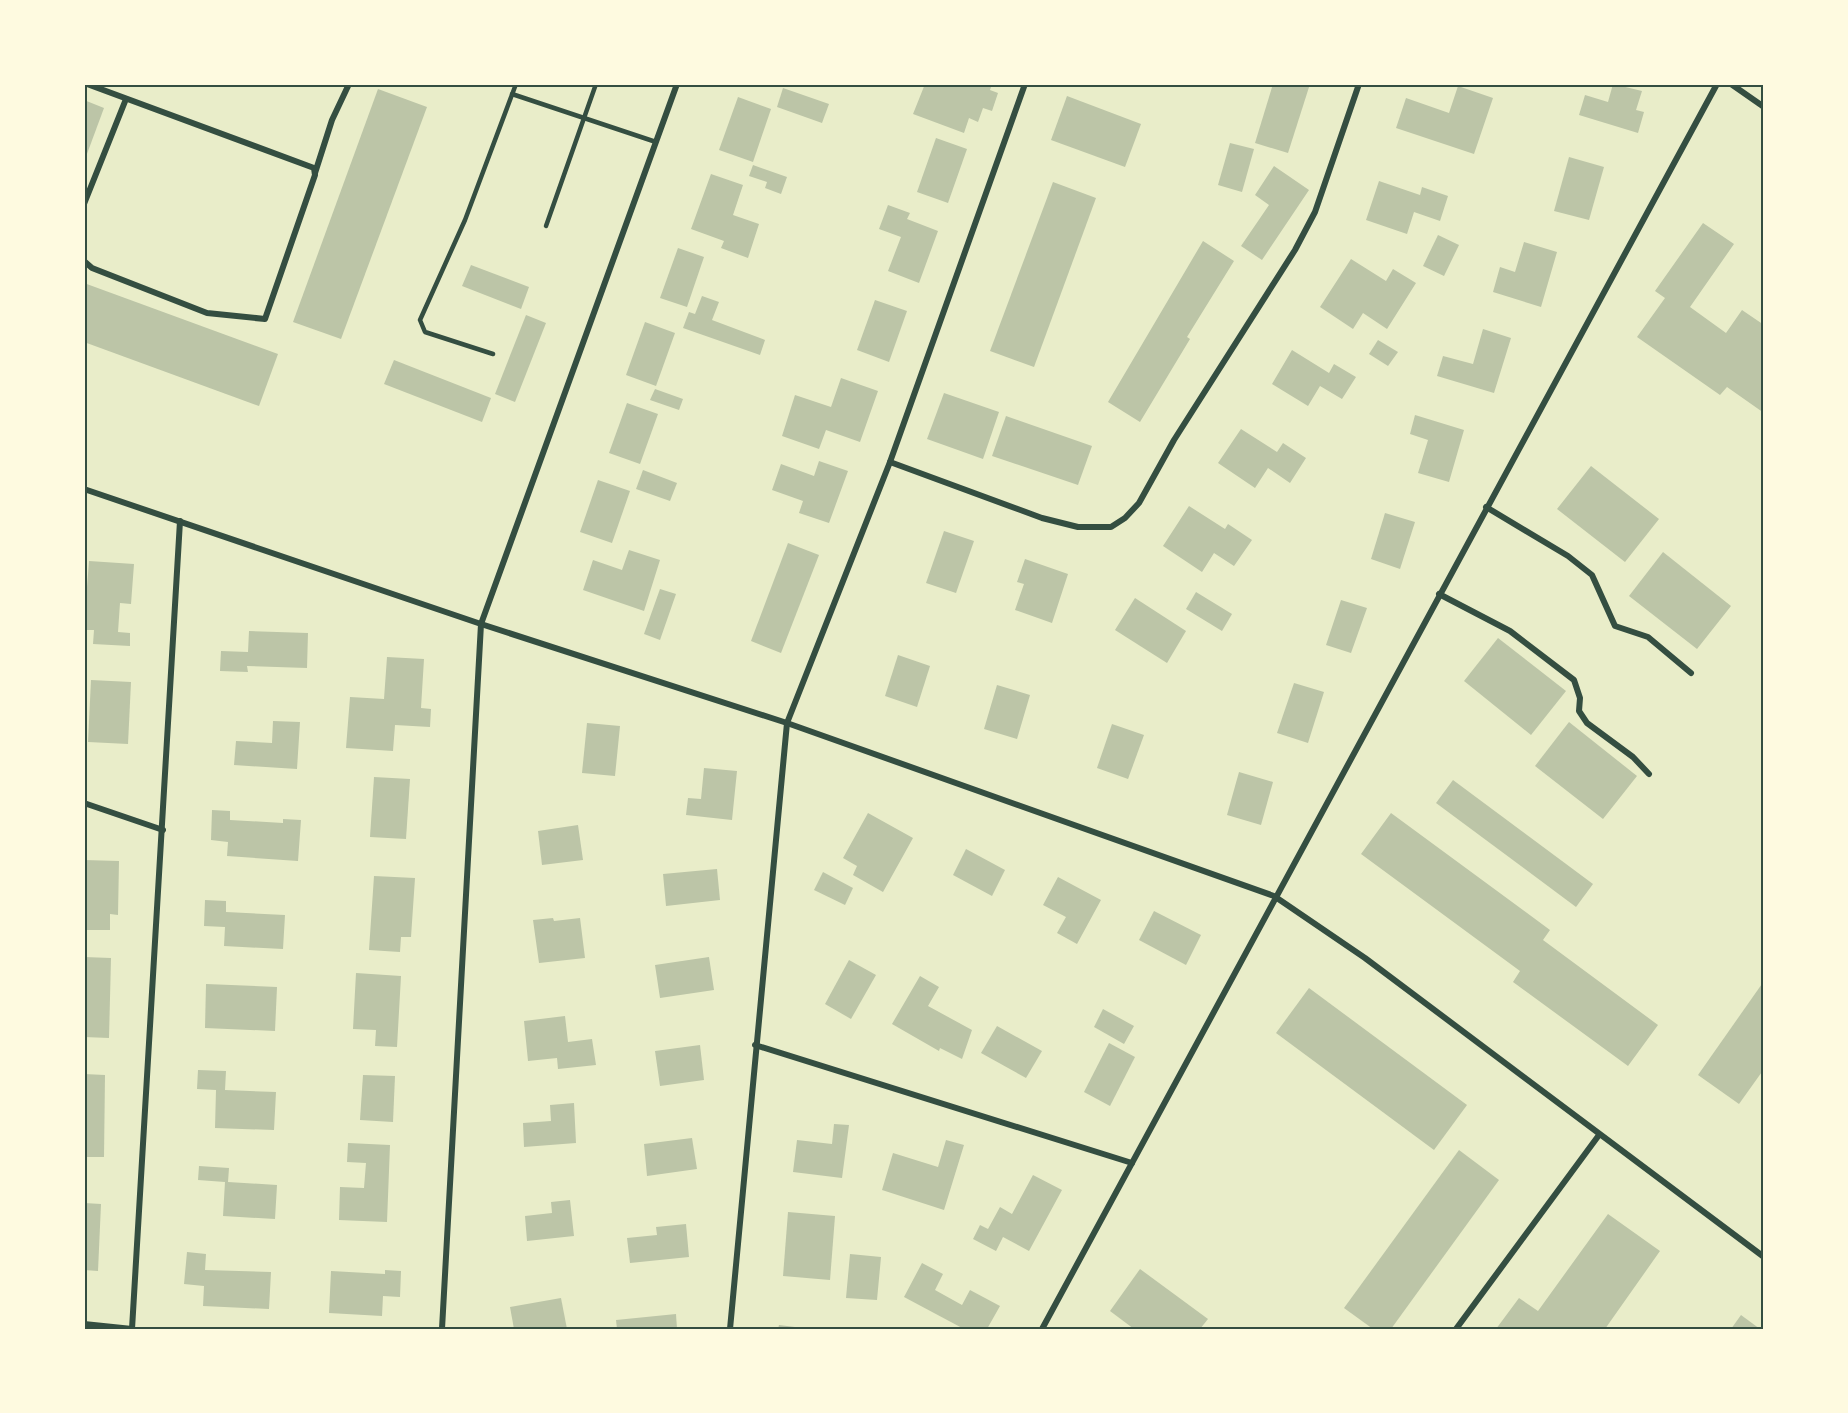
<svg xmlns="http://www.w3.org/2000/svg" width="1848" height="1413" font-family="'Space Grotesk',sans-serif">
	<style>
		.building { fill: #bcc5a7 }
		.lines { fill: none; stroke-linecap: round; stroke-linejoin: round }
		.service { stroke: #344e41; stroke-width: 4.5 }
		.minor { stroke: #344e41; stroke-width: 6 }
		.neatline { fill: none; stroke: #344e41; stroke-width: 2 }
	</style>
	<rect width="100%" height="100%" fill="#e9edc9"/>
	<g class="building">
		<polygon points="925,84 992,84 990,90 998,93 992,111 983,108 978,122 969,118 964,133 913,114"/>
		<polygon points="1273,84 1310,84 1288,153 1255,143"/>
		<polygon points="1613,84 1642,91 1636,110 1644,112 1638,133 1579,115 1585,95 1608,102"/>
		<polygon points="1458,86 1493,98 1474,154 1396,128 1406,98 1449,113"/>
		<polygon points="783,88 829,104 822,123 777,107"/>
		<polygon points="378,89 427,107 341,339 293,322"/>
		<polygon points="1067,96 1141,124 1125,167 1051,140"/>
		<polygon points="738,97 771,109 753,162 719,150"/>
		<polygon points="84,100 104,108 84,162"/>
		<polygon points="936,138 967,149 948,203 917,192"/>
		<polygon points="1230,143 1254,149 1242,192 1218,185"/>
		<polygon points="1569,157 1604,167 1589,220 1554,211"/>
		<polygon points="753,165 787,177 781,194 765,188 767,182 749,176"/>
		<polygon points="1274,166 1309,190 1262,260 1241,246 1269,205 1255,195"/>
		<polygon points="711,174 743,185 733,215 759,224 748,258 721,248 724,241 691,229"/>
		<polygon points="1379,181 1420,195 1422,187 1448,196 1440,221 1414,212 1407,234 1366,220"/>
		<polygon points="1053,182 1096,198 1034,367 990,351"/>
		<polygon points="888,205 910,213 907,219 938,231 919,283 888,271 901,237 879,229"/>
		<polygon points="1703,223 1734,244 1690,307 1726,333 1742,310 1764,325 1764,413 1727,387 1720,395 1637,337 1665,298 1655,291"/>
		<polygon points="1438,235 1459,245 1444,276 1423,266"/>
		<polygon points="1203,241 1234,261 1187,337 1190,339 1140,422 1108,402"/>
		<polygon points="1524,242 1557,252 1541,307 1493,292 1500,267 1515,272"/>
		<polygon points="678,248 704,257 687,307 660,298"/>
		<polygon points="1351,259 1386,281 1393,269 1416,283 1387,329 1363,313 1353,329 1320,307"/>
		<polygon points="471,265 529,287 521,309 462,286"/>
		<polygon points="84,283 278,354 259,406 84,342"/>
		<polygon points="702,296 719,302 712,320 765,340 760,355 683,328 689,312 695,314"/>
		<polygon points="875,300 907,311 889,362 857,350"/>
		<polygon points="526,315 546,323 515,402 495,394"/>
		<polygon points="645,322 675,333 656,386 626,375"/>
		<polygon points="1483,329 1511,338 1494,393 1437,376 1443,356 1473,364"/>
		<polygon points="1378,340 1398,352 1388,366 1369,354"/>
		<polygon points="1292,350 1329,373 1334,364 1356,377 1342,399 1320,386 1308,406 1272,384"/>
		<polygon points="394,360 491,398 482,422 384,384"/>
		<polygon points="841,378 878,391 860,442 826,430 819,449 782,436 795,395 831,407"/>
		<polygon points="655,389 683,399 679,410 650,400"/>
		<polygon points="944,393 999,412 983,459 927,439"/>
		<polygon points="627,403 658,414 640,464 609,453"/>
		<polygon points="1415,415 1464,430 1449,482 1418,473 1428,440 1410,434"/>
		<polygon points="1006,416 1092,446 1078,485 992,456"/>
		<polygon points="1241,429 1277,452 1283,443 1306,458 1290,483 1268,468 1255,488 1218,463"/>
		<polygon points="819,461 848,471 829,523 799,513 803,501 772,490 781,464 814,476"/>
		<polygon points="1591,466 1659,519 1625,562 1557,509"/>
		<polygon points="643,470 677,483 670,501 636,489"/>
		<polygon points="598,480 630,491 612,543 580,532"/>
		<polygon points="1189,506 1225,529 1228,524 1252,540 1234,566 1214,553 1202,572 1163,546"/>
		<polygon points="1385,513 1415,522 1400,569 1371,559"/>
		<polygon points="944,531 974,541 956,593 926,583"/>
		<polygon points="788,543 819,555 781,653 751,641"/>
		<polygon points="629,550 660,560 644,611 583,590 593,560 622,570"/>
		<polygon points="1663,552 1731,606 1697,649 1629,596"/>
		<polygon points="1025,559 1068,574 1052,623 1015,610 1024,584 1017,582"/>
		<polygon points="89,561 134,564 131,604 120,603 118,632 130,633 130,646 93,644 94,630 84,630 84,599 86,600"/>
		<polygon points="660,589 676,594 660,640 644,634"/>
		<polygon points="1196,592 1232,614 1222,631 1186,609"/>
		<polygon points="1135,598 1186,631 1167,663 1115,630"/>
		<polygon points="1341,600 1367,608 1351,653 1326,645"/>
		<polygon points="249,631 308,633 307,668 247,666 248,672 220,671 221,651 248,652"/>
		<polygon points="1498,638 1566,691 1531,735 1464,681"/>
		<polygon points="898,655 930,666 917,707 885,696"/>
		<polygon points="387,657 424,659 421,708 431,709 430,727 395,725 393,751 346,748 350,697 384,699"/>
		<polygon points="91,680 131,682 128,744 88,742"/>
		<polygon points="1294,683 1324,692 1308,743 1277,733"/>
		<polygon points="997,685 1030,695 1017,739 984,729"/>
		<polygon points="273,721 300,722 297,769 234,765 236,741 272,743"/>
		<polygon points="1569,722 1637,776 1603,819 1535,766"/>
		<polygon points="587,723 620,726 615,776 582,773"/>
		<polygon points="1112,724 1144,735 1128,779 1097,768"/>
		<polygon points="704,768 737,771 732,820 686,815 688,798 701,799"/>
		<polygon points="1239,772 1273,782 1261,825 1227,815"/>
		<polygon points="374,777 410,779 406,839 370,837"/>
		<polygon points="1453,780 1593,884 1576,907 1436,803"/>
		<polygon points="212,810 230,811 230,820 283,823 283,819 301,820 298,861 227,856 228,842 211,840"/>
		<polygon points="868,813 913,838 883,892 853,875 857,866 843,858"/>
		<polygon points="1391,813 1550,930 1543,940 1658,1025 1628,1066 1513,982 1520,971 1361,854"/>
		<polygon points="578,825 583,860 542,865 538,831"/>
		<polygon points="966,849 1005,870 992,896 953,875"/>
		<polygon points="84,860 119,861 118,915 110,914 110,930 84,930"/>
		<polygon points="717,869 720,900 666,906 663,874"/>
		<polygon points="823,872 853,888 845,905 814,890"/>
		<polygon points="374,876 415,878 411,937 401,937 400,952 369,950"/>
		<polygon points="1058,877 1101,900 1077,944 1057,933 1066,917 1043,905"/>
		<polygon points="205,900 226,901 226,912 285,915 283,949 224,946 225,927 204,926"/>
		<polygon points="1154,911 1201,935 1186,965 1139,940"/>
		<polygon points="553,918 554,921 580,918 585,958 539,963 533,920"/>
		<polygon points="84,957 111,958 109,1038 84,1037"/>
		<polygon points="709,957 714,990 660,998 655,965"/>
		<polygon points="849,960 876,975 851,1019 825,1004"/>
		<polygon points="356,973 401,976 397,1047 375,1046 376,1030 353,1029"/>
		<polygon points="920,976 939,987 928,1006 972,1030 962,1059 940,1048 939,1051 892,1024"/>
		<polygon points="1764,981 1764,1069 1739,1104 1698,1075"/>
		<polygon points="206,984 277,987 275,1031 205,1028"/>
		<polygon points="1309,988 1467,1105 1434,1150 1276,1033"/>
		<polygon points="1103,1009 1134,1026 1124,1044 1094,1027"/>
		<polygon points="565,1016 568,1042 592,1039 596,1065 558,1069 557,1058 528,1061 524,1021"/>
		<polygon points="997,1026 1042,1051 1026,1078 981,1053"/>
		<polygon points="1109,1043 1135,1057 1110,1106 1084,1092"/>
		<polygon points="700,1045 704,1080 660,1086 655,1051"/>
		<polygon points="198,1070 226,1071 225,1090 276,1092 274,1130 215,1128 216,1090 197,1089"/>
		<polygon points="84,1074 105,1075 104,1157 84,1157"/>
		<polygon points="363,1075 395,1076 393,1122 360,1120"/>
		<polygon points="574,1103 576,1143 524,1147 523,1123 551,1121 550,1105"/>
		<polygon points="834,1124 849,1125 842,1178 793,1172 797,1140 832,1144"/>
		<polygon points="692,1138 697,1169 647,1176 644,1144"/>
		<polygon points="946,1140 964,1145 944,1210 882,1190 893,1153 938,1167"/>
		<polygon points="348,1143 390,1145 387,1222 339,1220 340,1187 364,1188 366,1163 347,1162"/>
		<polygon points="1459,1150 1499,1180 1391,1329 1373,1329 1344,1308"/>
		<polygon points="199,1166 229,1168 228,1182 277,1185 275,1219 223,1216 225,1182 198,1180"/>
		<polygon points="1033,1175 1062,1190 1029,1251 1003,1237 996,1251 973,1239 980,1225 988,1229 1000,1207 1012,1214"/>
		<polygon points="570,1200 574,1236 527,1241 525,1216 552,1213 551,1202"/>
		<polygon points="84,1203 101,1204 98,1271 84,1270"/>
		<polygon points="788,1212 835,1216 830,1280 783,1276"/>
		<polygon points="1608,1214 1660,1251 1605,1329 1580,1327 1496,1329 1519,1298 1538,1311"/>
		<polygon points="686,1224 689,1257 630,1263 627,1238 657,1235 656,1227"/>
		<polygon points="187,1252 206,1254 205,1270 271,1272 269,1309 203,1306 204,1286 184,1284"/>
		<polygon points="850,1254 881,1257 877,1300 846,1298"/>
		<polygon points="922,1263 943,1274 935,1290 962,1305 970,1290 1000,1306 987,1329 964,1329 904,1297"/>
		<polygon points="1140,1269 1208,1319 1200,1329 1134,1329 1110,1311"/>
		<polygon points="385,1270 401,1271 400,1297 383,1296 382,1316 329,1313 331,1271 385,1274"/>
		<polygon points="561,1298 567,1329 514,1329 510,1307"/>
		<polygon points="676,1314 677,1329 617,1329 616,1320"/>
		<polygon points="1741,1315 1760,1329 1731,1329"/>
		<polygon points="779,1325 795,1327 795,1329 778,1329"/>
	</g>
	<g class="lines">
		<g class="service">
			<polyline points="512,94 656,142"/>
			<polyline points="546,226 596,84"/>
			<polyline points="493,354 425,332 420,320 465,220 516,84"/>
		</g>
		<g class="minor">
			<polyline points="1731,84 1764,107"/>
			<polyline points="315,173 332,120 349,84"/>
			<polyline points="84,204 126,99"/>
			<polyline points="84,261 92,268 207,313 265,319 315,175 314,168 87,84"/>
			<polyline points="890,462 1042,518 1078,527 1111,527 1125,518 1139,503 1174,440 1295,250 1315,212 1359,84"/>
			<polyline points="84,489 481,624 787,723 1274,896 1365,958 1764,1257"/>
			<polyline points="1486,507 1568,556 1592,575 1615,626 1648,637 1691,673"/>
			<polyline points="1439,594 1510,631 1574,680 1580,698 1579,711 1587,723 1633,757 1649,774"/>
			<polyline points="84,803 163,830"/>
			<polyline points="755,1045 1132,1163"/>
			<polyline points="84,1324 132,1329"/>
			<polyline points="132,1329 180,521"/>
			<polyline points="442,1329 481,624 677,84"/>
			<polyline points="730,1329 787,723 890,462 1025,84"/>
			<polyline points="1042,1329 1717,84"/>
			<polyline points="1456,1329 1599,1135"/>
		</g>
	</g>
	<rect width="1848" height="1413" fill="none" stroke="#fefae0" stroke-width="171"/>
	<rect x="86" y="86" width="1676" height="1242" class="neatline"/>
</svg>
